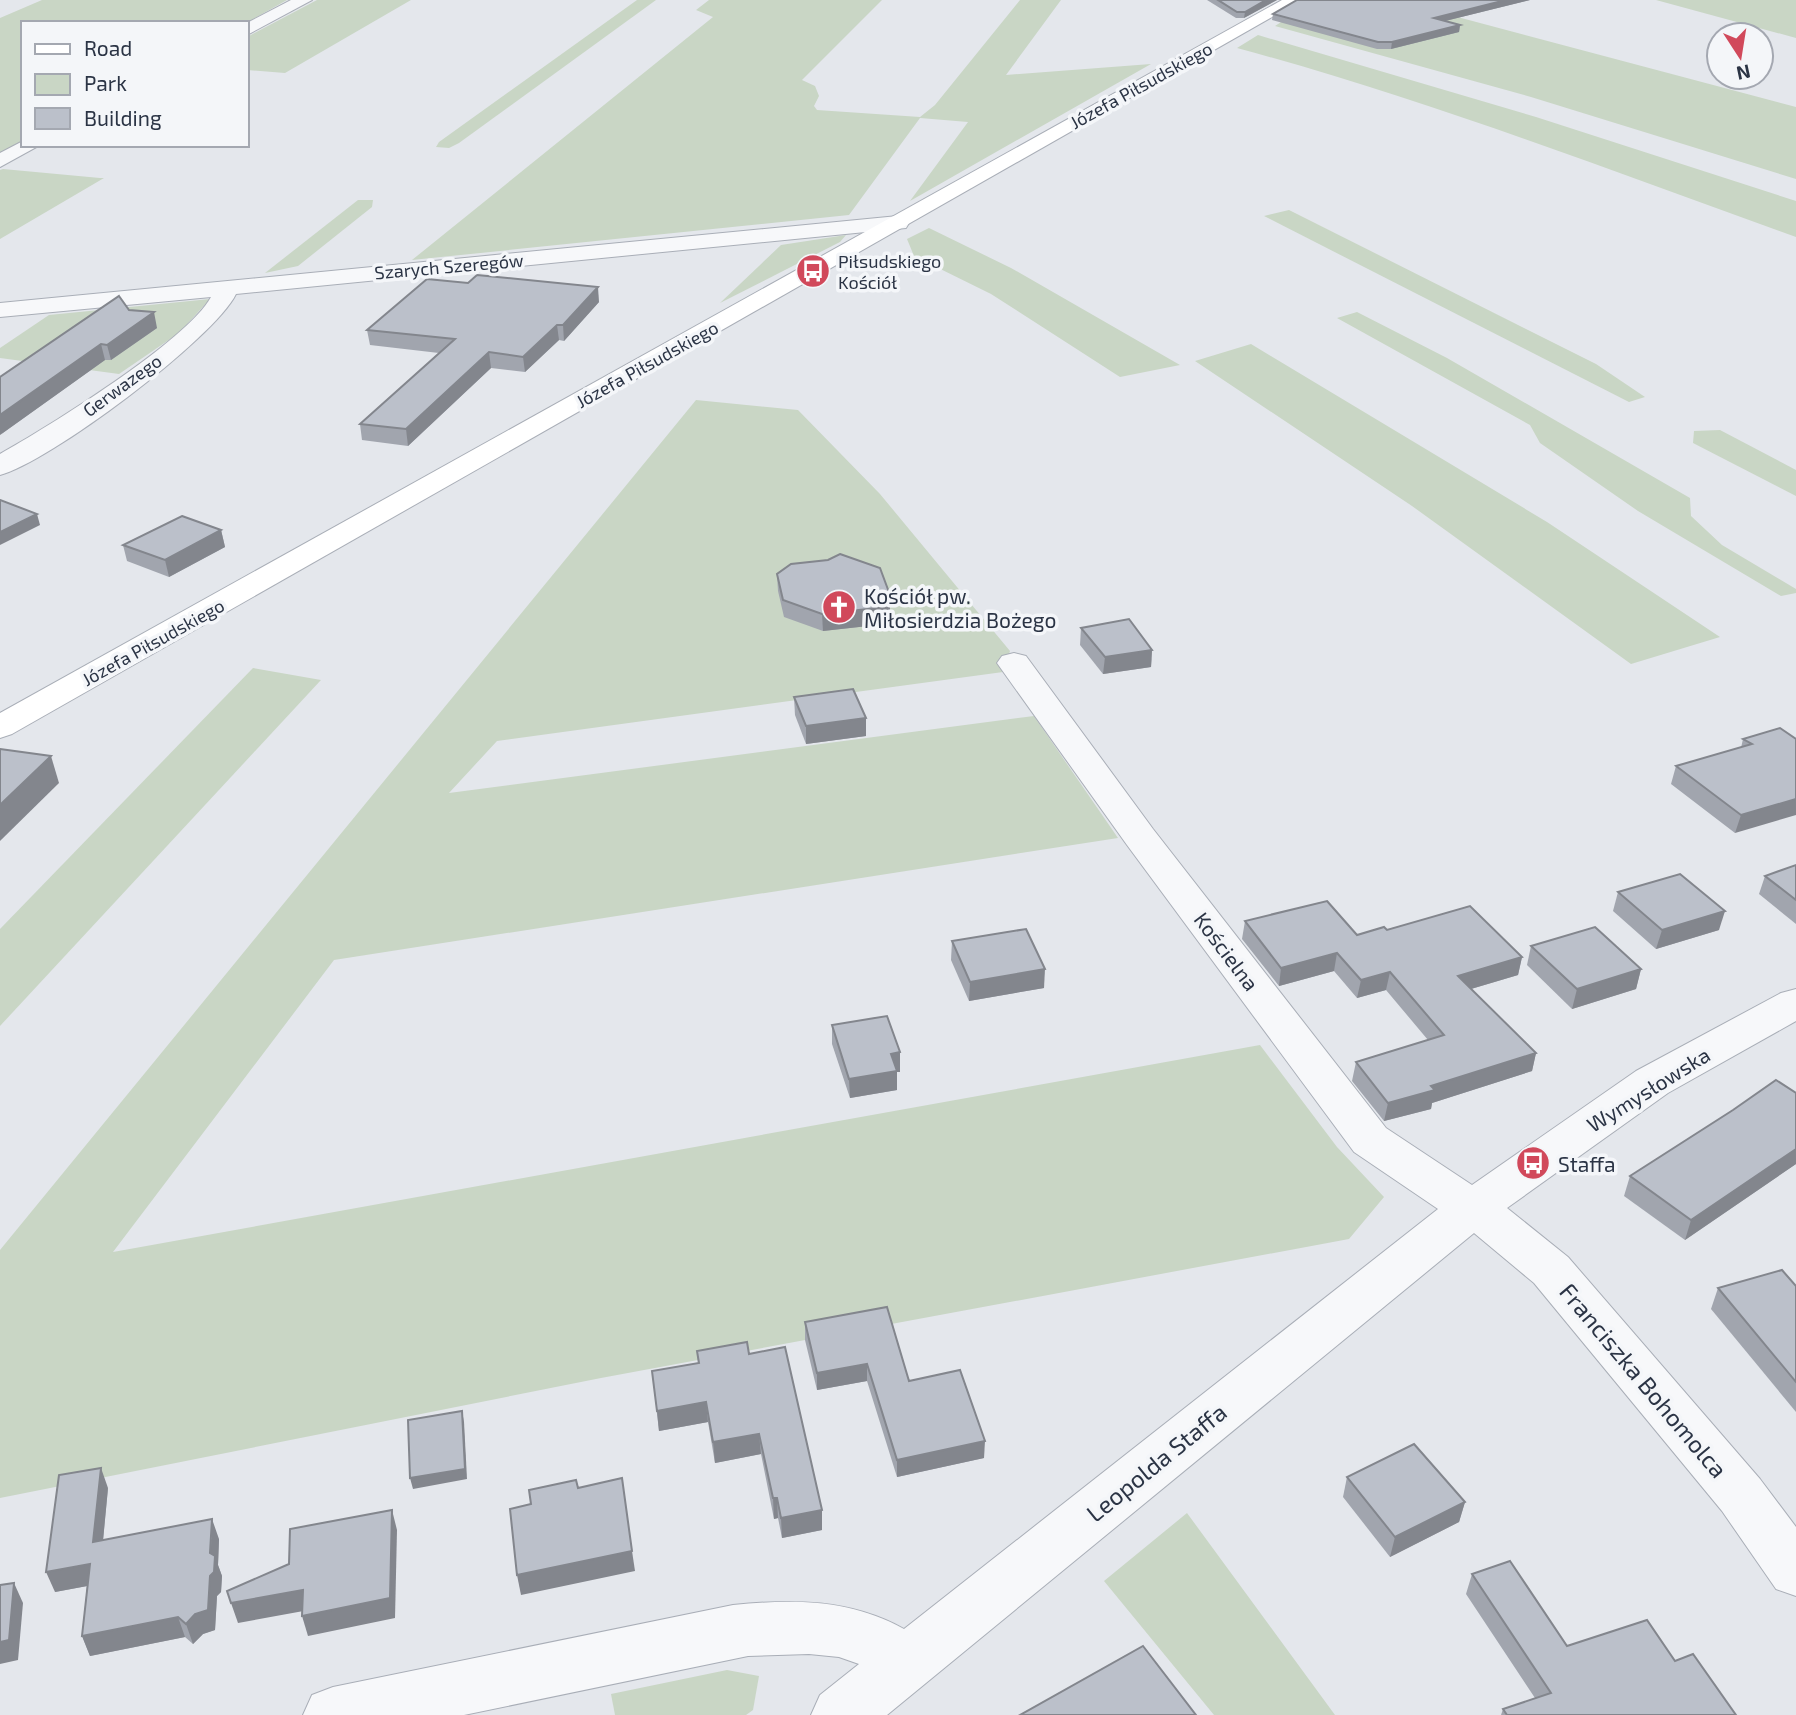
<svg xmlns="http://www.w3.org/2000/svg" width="1796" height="1715" font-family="'Exo 2',sans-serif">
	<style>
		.green { fill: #c9d6c5 }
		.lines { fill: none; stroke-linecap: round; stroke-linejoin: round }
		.street-casing { stroke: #a9aeb7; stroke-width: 2 }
		.secondary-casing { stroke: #a9aeb7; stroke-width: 2 }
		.street { fill: #f7f8fa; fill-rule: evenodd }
		.secondary { fill: #fff; fill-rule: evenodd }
		.wall { fill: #a1a5ae }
		.shaded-wall { fill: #83868d }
		.building { fill: #bbc0ca; stroke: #83868d; stroke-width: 2 }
		.labels { text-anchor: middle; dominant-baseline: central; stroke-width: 7; stroke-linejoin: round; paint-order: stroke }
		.far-street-label { font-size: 18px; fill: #2b3445; stroke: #f4f6f9 }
		.far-poi-label { font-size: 18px; fill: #2b3445; stroke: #f4f6f9; text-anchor: start }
		.poi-label { font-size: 21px; fill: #2b3445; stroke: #f4f6f9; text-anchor: start }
		.street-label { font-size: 21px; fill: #2b3445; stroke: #f4f6f9 }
		.near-street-label { font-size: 24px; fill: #2b3445; stroke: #f4f6f9 }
	</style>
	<rect width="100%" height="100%" fill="#e4e7ec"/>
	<g class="green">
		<polygon points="42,0 287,0 246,23 23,23 23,143 0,154 0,18"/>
		<polygon points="317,0 411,0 285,73 247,70 247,37"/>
		<polygon points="637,0 656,0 459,143 449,148 436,147 439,142"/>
		<polygon points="709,0 882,0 802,80 815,86 819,96 814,106 817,110 920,117 935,105 1020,0 1061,0 1006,75 1151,64 910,201 968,122 920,118 849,215 412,260 713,17 696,10"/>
		<polygon points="1656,0 1796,0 1796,38"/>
		<polygon points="1405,3 1796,107 1796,179 1531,97 1275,26 1298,11"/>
		<path d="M1258,35l278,82 260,84v36c-185,-66 -369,-138 -559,-189z"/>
		<polygon points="3,169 100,178 104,178 0,239 0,170"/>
		<polygon points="358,200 373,200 372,207 298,266 265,273"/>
		<polygon points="1289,210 1596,364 1645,397 1629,402 1264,216"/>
		<polygon points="929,228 1011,268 1180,365 1120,377 991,294 914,256 907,239"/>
		<polygon points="846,235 840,242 720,303 781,245"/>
		<polygon points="210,299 179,333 119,374 0,358 0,348 49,315"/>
		<polygon points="1357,312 1447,358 1690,498 1691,516 1722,545 1796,589 1796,593 1781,596 1638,511 1540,443 1530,425 1337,318"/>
		<polygon points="1251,344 1547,522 1720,637 1631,664 1412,506 1195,361"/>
		<polygon points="696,400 798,410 880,494 1010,651 1003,672 497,741 449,793 1034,716 1118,838 334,960 113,1252 1260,1045 1337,1147 1384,1197 1349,1239 601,1378 0,1498 0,1250"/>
		<polygon points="1720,430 1796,470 1796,496 1693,443 1694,431"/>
		<polygon points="253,668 321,680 0,1026 0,929"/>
		<polygon points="1187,1513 1335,1715 1336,1715 1214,1715 1104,1581"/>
		<polygon points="727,1670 759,1676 753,1710 746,1715 615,1715 611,1694"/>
	</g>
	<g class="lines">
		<g class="street-casing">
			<g id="street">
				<polygon points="291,0 312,0 247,35 247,23"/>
				<polygon points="23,141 23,145 40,145 0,167 0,153"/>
				<path d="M898,216l8,2 3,5 -3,5 -670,66c-22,45 -188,169 -236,181v-21c48,-27 187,-113 211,-157l-211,20v-14z"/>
				<path d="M1014,653l12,3 127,173 233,299 86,57 164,-114 145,-78 15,-4v32l-128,72 -161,115 61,49 192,222 36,48v69l-20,-7 -54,-78 -188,-228 -60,-50 -587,482h-76l9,-20 39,-31 -20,-7 -30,-3 -61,2 -284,59h-161l9,-20 21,-8 400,-82c60,-6 117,-6 171,24l534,-420 -84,-57 -227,-307 -130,-182 5,-7z"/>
			</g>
		</g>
		<g class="secondary-casing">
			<polygon id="secondary" points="1282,0 1302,0 12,734 0,738 0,713"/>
		</g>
		<use href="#street" class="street"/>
		<use href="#secondary" class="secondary"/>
	</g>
	<g class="wall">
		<polygon points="1207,0 1277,0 1244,18 1236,18"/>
		<polygon points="1297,0 1530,0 1445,21 1460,25 1459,32 1391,49 1377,49 1272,20 1273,14"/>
		<polygon points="599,302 564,341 559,340 525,372 491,368 408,446 362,440 360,424 439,353 370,345 367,330"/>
		<polygon points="129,310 157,328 111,360 105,360 0,435"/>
		<polygon points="221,530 225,547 169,577 127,561 123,545"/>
		<polygon points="777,574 890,612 877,625 823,631 784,617 778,591"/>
		<polygon points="1081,628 1152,650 1151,667 1103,674 1080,645"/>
		<polygon points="794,697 866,718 866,736 806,744 795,715"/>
		<polygon points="1743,739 1796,739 1735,833 1671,784 1676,766 1741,748"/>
		<polygon points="1796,865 1796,924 1759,894 1765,876"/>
		<polygon points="1618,892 1719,930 1656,949 1613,911"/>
		<polygon points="1245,921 1357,935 1387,930 1522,957 1518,975 1471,989 1536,1053 1532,1071 1432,1103 1431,1109 1384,1121 1352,1081 1356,1062 1428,1040 1386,990 1357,998 1334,971 1279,986 1242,939"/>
		<polygon points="952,941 1044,988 969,1001 951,960"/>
		<polygon points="1531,946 1641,969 1636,989 1572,1009 1527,965"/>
		<polygon points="832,1025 900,1052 900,1072 897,1072 897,1090 850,1098 832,1044"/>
		<polygon points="1796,1093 1796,1164 1685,1240 1624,1196 1630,1176 1733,1110"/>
		<polygon points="1796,1286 1796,1412 1711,1309 1718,1288"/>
		<polygon points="805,1322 909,1381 984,1458 897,1477 867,1381 817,1390 805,1340"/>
		<polygon points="697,1351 749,1354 822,1530 782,1538 778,1518 774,1519 761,1454 715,1463 708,1422 659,1431 652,1371 698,1363"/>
		<polygon points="1347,1477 1465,1502 1459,1522 1390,1557 1343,1497"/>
		<polygon points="108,1488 103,1540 219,1539 218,1565 222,1576 221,1592 217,1596 215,1630 203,1634 193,1644 185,1637 90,1656 82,1636 87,1586 55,1592"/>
		<polygon points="1472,1574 1567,1646 1675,1661 1736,1715 1501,1715 1503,1709 1535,1698 1466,1594"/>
	</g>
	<g class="shaded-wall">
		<polygon points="1266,0 1277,0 1244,18 1245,12"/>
		<polygon points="1506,0 1530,0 1433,24 1434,18"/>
		<polygon points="1460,25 1459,32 1391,49 1392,42"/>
		<polygon points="598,287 599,302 564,341 563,325"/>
		<polygon points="154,312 157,328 111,360 107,345"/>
		<polygon points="557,325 559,340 525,372 523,357"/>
		<polygon points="101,344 105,360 0,435 0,415"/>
		<polygon points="489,352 491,368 408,446 406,429"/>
		<polygon points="37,514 40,525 0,545 0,532"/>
		<polygon points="221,530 225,547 169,577 165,560"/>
		<polygon points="890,595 890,612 877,625 823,631 822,614"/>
		<polygon points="1152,650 1151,667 1103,674 1105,657"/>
		<polygon points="866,718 866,736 806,744 806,726"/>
		<polygon points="51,756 59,783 0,841 0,805"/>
		<polygon points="1796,799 1796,815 1735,833 1741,815"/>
		<polygon points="1725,911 1719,930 1656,949 1662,930"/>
		<polygon points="1337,953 1334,971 1279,986 1281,968"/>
		<polygon points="1522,957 1518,975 1454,994 1458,976"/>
		<polygon points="1045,969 1044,988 969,1001 970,982"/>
		<polygon points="1641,969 1636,989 1572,1009 1577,989"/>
		<polygon points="1390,972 1386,990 1357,998 1361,980"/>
		<polygon points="900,1052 900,1072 897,1072 897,1090 850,1098 849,1079 891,1054"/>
		<polygon points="1536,1053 1532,1071 1432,1103 1431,1109 1384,1121 1388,1103 1431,1086"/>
		<polygon points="1796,1149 1796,1164 1685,1240 1691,1220"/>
		<polygon points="867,1364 867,1381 817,1390 817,1373"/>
		<polygon points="706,1402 708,1422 659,1431 657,1411"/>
		<polygon points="462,1411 464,1422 467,1479 413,1489 410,1478"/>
		<polygon points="759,1434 761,1454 715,1463 713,1442"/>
		<polygon points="985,1441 984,1458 897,1477 897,1460"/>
		<polygon points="101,1468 108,1488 101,1562 93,1542"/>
		<polygon points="773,1498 777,1498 778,1518 774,1519"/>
		<polygon points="1465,1502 1459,1522 1390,1557 1395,1537"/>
		<polygon points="392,1510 397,1530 395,1618 308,1636 302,1616"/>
		<polygon points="822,1510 822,1530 782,1538 781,1518"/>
		<polygon points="212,1519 219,1539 218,1565 222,1576 221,1592 217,1596 215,1630 203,1634 193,1644 186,1624 210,1576"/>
		<polygon points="632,1551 635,1571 521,1595 517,1575"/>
		<polygon points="90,1564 98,1584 55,1592 46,1572"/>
		<polygon points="14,1583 23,1603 18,1660 0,1664 0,1642"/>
		<polygon points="303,1590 309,1610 238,1623 231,1603"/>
		<polygon points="178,1617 185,1637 90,1656 82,1636"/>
	</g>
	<g class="building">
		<polygon points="1218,0 1266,0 1245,12 1237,12"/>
		<polygon points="1297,0 1506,0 1434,18 1460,25 1392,42 1378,42 1273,14"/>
		<polygon points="477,275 598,287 563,325 557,325 523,357 489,352 406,429 360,424 455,339 367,330 427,279 468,283"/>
		<polygon points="119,296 129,310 154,312 107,345 101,344 0,415 0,377"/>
		<polygon points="0,500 37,514 0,532"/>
		<polygon points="182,516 221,530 165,560 123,545"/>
		<polygon points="840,554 880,568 890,595 877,608 822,614 783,600 777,574 791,564 828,560"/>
		<polygon points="1129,619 1152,650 1105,657 1081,628"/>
		<polygon points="853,689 866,718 806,726 794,697"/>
		<polygon points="1780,728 1796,739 1796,799 1741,815 1676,766 1752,744 1743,739"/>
		<polygon points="0,749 51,756 0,805"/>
		<polygon points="1796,865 1796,900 1765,876"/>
		<polygon points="1680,874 1725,911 1662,930 1618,892"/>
		<polygon points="1327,901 1357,935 1384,927 1387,930 1470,906 1522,957 1458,976 1536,1053 1431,1086 1435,1090 1388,1103 1356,1062 1444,1035 1390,972 1361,980 1337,953 1281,968 1245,921"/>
		<polygon points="1595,927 1641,969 1577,989 1531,946"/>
		<polygon points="1026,929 1045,969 970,982 952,941"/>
		<polygon points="887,1016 900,1052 891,1054 897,1071 849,1079 832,1025"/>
		<polygon points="1776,1080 1796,1093 1796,1149 1691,1220 1630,1176 1733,1110"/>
		<polygon points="1782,1270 1796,1286 1796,1382 1718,1288"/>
		<polygon points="887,1307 909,1381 960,1370 985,1441 897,1460 867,1364 817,1373 805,1322"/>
		<polygon points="747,1342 749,1354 785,1347 822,1510 781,1518 777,1498 773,1498 759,1434 713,1442 706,1402 657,1411 652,1371 699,1363 697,1351"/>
		<polygon points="462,1411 465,1469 410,1478 408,1420"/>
		<polygon points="1414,1444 1465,1502 1395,1537 1347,1477"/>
		<polygon points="101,1468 93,1542 212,1519 210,1553 215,1556 214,1572 210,1576 208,1610 195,1614 186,1624 178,1617 82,1636 90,1564 46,1572 59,1475"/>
		<polygon points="622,1478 632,1551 517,1575 510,1509 531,1504 529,1490 576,1480 578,1488"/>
		<polygon points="392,1510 390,1598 302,1616 303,1590 231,1603 227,1591 289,1564 290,1529"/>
		<polygon points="1510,1561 1567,1646 1647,1620 1675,1661 1693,1654 1736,1715 1507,1715 1503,1709 1551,1693 1472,1574"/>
		<polygon points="14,1583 9,1640 0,1642 0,1585"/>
		<polygon points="1143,1646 1196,1715 1020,1715"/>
	</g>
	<defs>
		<g id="bus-disc" transform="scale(1.75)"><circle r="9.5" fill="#d1495b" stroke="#f4f6f9"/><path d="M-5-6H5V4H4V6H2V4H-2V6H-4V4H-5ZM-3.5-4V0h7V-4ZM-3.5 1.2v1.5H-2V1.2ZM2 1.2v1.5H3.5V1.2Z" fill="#fff"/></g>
		<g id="church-disc" transform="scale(1.75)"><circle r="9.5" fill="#d1495b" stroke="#f4f6f9"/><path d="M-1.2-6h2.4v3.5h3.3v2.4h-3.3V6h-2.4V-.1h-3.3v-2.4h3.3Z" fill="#fff"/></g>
	</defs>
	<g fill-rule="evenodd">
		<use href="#bus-disc" x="813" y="271"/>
		<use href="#church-disc" x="839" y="607"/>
		<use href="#bus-disc" x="1533" y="1163"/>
	</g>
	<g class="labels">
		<g class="far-street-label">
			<text transform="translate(1141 85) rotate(-29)">Józefa Piłsudskiego</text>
			<text transform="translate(449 266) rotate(-5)">Szarych Szeregów</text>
			<text transform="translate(647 364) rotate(-29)">Józefa Piłsudskiego</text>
			<text transform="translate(122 385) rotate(-36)">Gerwazego</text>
			<text transform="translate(153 642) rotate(-29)">Józefa Piłsudskiego</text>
		</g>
		<g class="far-poi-label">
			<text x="838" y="261">Piłsudskiego<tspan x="838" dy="21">Kościół</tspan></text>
		</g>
		<g class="poi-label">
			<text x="864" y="595">Kościół pw.<tspan x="864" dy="24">Miłosierdzia Bożego</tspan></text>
			<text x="1558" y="1163">Staffa</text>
		</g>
		<g class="street-label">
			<text transform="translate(1227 951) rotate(53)">Kościelna</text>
			<text transform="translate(1648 1089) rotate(-32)">Wymysłowska</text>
		</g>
		<g class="near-street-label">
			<text transform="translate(1644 1380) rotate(50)">Franciszka Bohomolca</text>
			<text transform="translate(1156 1462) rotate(-39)">Leopolda Staffa</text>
		</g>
	</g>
	<rect x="21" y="21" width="228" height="126" fill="#f4f6f9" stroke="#a4a8b1" stroke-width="2"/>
	<rect x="35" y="44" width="35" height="10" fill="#ffffff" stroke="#a4a8b1" stroke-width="2"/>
	<text x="84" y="56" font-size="21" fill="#2b3445">Road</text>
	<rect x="35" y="74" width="35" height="21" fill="#c9d6c5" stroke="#a4a8b1" stroke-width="2"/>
	<text x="84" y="91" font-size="21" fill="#2b3445">Park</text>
	<rect x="35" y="108" width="35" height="21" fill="#bbc0ca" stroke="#a4a8b1" stroke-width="2"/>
	<text x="84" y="126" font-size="21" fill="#2b3445">Building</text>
	<g transform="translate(1740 56) rotate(168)"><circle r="33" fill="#f4f6f9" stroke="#a4a8b1" stroke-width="2"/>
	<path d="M0-5L12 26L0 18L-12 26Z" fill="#d1495b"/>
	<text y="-10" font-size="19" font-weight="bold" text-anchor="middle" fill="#2b3445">N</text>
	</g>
</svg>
